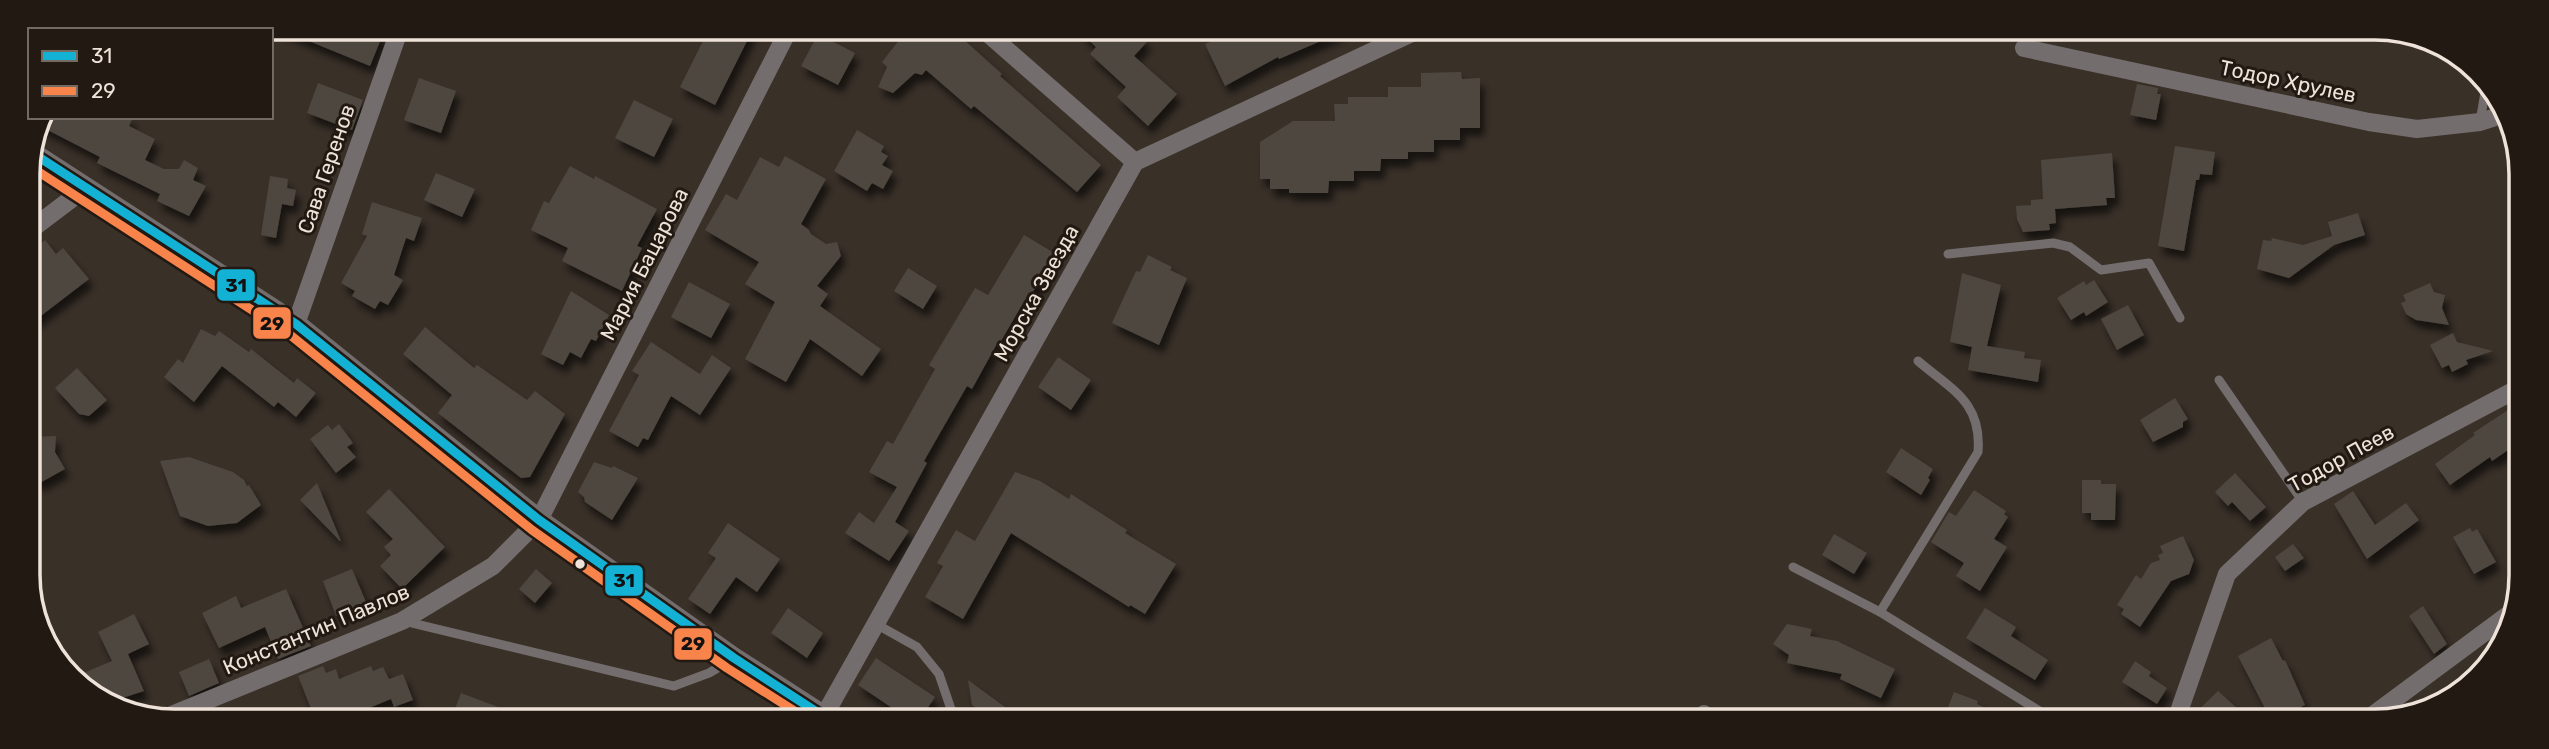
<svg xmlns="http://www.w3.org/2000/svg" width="2549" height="749" font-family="Rubik,sans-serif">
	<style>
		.building { fill: #4d473f; filter: url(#shadow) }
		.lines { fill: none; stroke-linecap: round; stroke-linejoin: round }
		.service { stroke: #736d6d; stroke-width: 9 }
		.minor { stroke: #736d6d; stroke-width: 18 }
		.tertiary { stroke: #736d6d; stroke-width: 21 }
		.bus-1-casing { stroke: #211912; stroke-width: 14 }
		.bus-2-casing { stroke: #211912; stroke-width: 14 }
		.bus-1 { stroke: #13b2d5; stroke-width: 9 }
		.bus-2 { stroke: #f8844c; stroke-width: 9 }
		.bus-dot { fill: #efe3d9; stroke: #211912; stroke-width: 2.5 }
		.labels { text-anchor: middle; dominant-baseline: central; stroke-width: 6; stroke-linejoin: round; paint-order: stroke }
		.street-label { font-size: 21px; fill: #efe3d9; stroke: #211912 }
		.rim { fill: none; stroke: #efe3d9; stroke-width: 3.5 }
		.line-badge { stroke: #211912; stroke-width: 2.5 }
		.pale-badge-label { font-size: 19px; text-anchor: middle; font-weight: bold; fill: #111 }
	</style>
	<defs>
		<filter id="shadow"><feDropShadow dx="4.5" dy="8" stdDeviation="3.5" flood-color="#0009"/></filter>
	</defs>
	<rect width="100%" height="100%" fill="#393028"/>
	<g class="building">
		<polygon points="277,28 368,28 383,34 370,66"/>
		<polygon points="709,29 753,29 715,105 680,87"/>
		<polygon points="907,30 953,30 1002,74 1000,76 1101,165 1077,192 974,106 971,109 926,70 922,75 915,73 893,93 878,87 887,67 882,62"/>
		<polygon points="1078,30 1134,30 1147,42 1134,56 1177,94 1148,126 1117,97 1126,87 1090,54 1096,47"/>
		<polygon points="1237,30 1249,30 1344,31 1279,59 1278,57 1225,86 1205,44"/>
		<polygon points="818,34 855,53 838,85 801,66"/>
		<polygon points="1461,72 1462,79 1480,78 1480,128 1460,128 1460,140 1434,140 1434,152 1408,152 1408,159 1381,159 1380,171 1354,171 1354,181 1329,181 1328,193 1289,193 1289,189 1270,189 1270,179 1260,179 1260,142 1293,121 1335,121 1334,104 1348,104 1348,97 1388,97 1388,87 1421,87 1421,73"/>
		<polygon points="419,78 456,91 441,133 404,120"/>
		<polygon points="318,83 363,100 352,130 307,113"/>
		<polygon points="2137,84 2158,88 2157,94 2161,94 2156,120 2130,115"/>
		<polygon points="634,100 673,119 654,157 615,138"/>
		<polygon points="133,117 129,126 155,139 145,160 164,169 179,169 184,160 198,168 193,180 206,186 189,216 157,201 160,194 97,163 100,157 38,125 40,117"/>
		<polygon points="857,130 884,146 881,152 888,156 882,165 893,171 883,189 872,183 867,191 834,171"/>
		<polygon points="2175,146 2215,152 2212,175 2200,174 2199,180 2196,180 2184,251 2158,246"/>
		<polygon points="2112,153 2115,198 2106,198 2107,205 2055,209 2056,223 2049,224 2050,230 2023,232 2017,219 2016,206 2031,205 2031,200 2043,199 2041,160"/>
		<polygon points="785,156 826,179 801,224 809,230 811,234 826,244 837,242 841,256 817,286 828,294 820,306 881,349 862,376 810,339 786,382 745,359 775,302 745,284 759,262 705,230 726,194 737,200 760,157 779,167"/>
		<polygon points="570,166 594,179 595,176 657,209 637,246 642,248 622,291 562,261 568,248 531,230 544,201 549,203"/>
		<polygon points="436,173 475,189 462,217 424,200"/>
		<polygon points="270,176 288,179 287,188 296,190 293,206 282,204 276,238 261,235"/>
		<polygon points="372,202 422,218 414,241 406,238 394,275 403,280 388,305 380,301 375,309 352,296 355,291 341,283 367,236 362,234"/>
		<polygon points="2358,213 2365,235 2334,245 2289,278 2257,269 2263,240 2271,241 2272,238 2303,245 2332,236 2328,222"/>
		<polygon points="1024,235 1056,254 1031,295 1029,293 1001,341 999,340 972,389 967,386 924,461 927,463 895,522 909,531 889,561 845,533 859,512 874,523 897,487 869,472 887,441 893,444 935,369 929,365 975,288 988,295"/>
		<polygon points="45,240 56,254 63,248 89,279 29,325 29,254"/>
		<polygon points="1148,255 1172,267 1170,270 1187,278 1159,345 1112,323 1136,271 1140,272"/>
		<polygon points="908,268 937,286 923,309 894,291"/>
		<polygon points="1962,273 2001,285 1987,346 2025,352 2024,358 2041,360 2038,382 1968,370 1972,347 1950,342"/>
		<polygon points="2094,280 2108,302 2086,316 2084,312 2071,320 2057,298 2084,281 2086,285"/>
		<polygon points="689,282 730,304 711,338 671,317"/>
		<polygon points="2430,283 2434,292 2445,295 2442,308 2449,325 2416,320 2406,314 2401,303 2406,301 2403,295"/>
		<polygon points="571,291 609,315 596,341 591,339 581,358 570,352 563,365 541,354"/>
		<polygon points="2128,305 2144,335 2117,350 2101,319"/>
		<polygon points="425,327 474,368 477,365 527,400 535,391 565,414 530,477 521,478 438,413 452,395 403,354"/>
		<polygon points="201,329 215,336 219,331 249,352 251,349 294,383 297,378 316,393 296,417 278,402 274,407 222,366 194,402 164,377 178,359 183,363"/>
		<polygon points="2453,333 2457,342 2493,351 2466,360 2468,364 2452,372 2449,365 2442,368 2430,345"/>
		<polygon points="651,342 700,374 712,355 731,368 700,415 671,396 648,440 643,438 638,447 609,431 639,375 632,371"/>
		<polygon points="1058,357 1091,380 1071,410 1038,387"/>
		<polygon points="77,368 107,400 89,416 79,414 55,388"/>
		<polygon points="2175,398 2188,419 2183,422 2183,427 2153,442 2140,420"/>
		<polygon points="2517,404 2517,444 2492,461 2490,457 2450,485 2435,464 2475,435 2473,433"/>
		<polygon points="339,424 353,443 347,447 356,457 336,473 310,439 328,425 332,430"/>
		<polygon points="56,436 55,452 65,469 38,484 30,470 30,437"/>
		<polygon points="1901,448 1933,469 1928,478 1930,480 1921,495 1886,472"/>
		<polygon points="189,457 233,472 244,480 247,486 249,485 261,505 237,523 208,526 180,516 160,461"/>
		<polygon points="594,462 612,468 613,466 638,478 612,520 585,502 584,497 578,492"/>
		<polygon points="1015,472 1040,481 1069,499 1071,494 1127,530 1125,533 1176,564 1145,614 1130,605 1129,607 1011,533 963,619 925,597 943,566 937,563 956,530 975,541"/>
		<polygon points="2235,473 2266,507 2250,521 2232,502 2228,506 2215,492"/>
		<polygon points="2082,480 2101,480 2101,484 2116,484 2115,520 2091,520 2091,513 2082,513"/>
		<polygon points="317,483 341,541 340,541 300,500"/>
		<polygon points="389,489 445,547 402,589 380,566 391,555 384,547 393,539 366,512"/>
		<polygon points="1974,490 2006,511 2004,514 2008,517 1994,539 2007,547 1980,591 1956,576 1964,563 1931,542 1949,512 1956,516"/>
		<polygon points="2353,491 2375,525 2406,503 2419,520 2367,559 2334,504"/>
		<polygon points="728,523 780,559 757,592 736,577 710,614 688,599 716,558 708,553"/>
		<polygon points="2470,528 2472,532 2477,529 2496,562 2474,574 2453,537"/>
		<polygon points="1834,534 1867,553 1854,574 1822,555"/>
		<polygon points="2183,536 2194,560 2189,574 2171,581 2140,627 2121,614 2124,609 2117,605 2136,575 2141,579 2151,563 2160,560 2158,555 2163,553 2160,546"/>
		<polygon points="2293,544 2304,558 2285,571 2275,557"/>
		<polygon points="352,569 366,602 336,616 323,581"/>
		<polygon points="536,569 552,583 535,603 519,589"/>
		<polygon points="286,589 311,646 278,659 265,627 219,648 202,613 236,596 241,608"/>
		<polygon points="2423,606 2447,644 2434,654 2409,616"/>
		<polygon points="788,608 823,633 807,658 771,633"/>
		<polygon points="1985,608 2016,627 2011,636 2048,660 2035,680 1966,638"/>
		<polygon points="134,614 149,644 128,654 144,691 113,701 74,677 112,661 98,632"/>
		<polygon points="1787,624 1812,629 1810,636 1837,641 1895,669 1881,698 1840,679 1842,674 1787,663 1789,655 1773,644"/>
		<polygon points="2271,638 2283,661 2285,660 2305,705 2275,720 2271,720 2238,656"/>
		<polygon points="876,658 935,697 921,718 907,718 858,685"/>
		<polygon points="209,659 219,683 189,696 179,672"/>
		<polygon points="2135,661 2151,672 2149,676 2167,688 2157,704 2122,682"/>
		<polygon points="323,666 326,673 336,669 339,679 371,666 373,671 383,667 389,679 403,674 413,700 394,707 391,699 347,717 314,716 298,676"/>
		<polygon points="968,680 1020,718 990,718 972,705"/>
		<polygon points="2218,691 2250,720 2188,720"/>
		<polygon points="1954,692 1978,701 1977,704 2011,720 1943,720"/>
		<polygon points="461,693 519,715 519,717 452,717"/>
	</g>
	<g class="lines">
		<g class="service">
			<polyline points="2480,122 2486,86"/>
			<polyline points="1948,254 2053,243 2070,247 2101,270 2149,263 2180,318"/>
			<polyline points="2219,380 2303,502"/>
			<polyline points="1793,567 1880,612 2054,720"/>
			<path d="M1880,612l98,-160c4,-50 -26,-62 -60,-91"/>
			<polyline points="404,621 674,686 709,673 733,659"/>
			<polyline points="876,624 917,647 939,674 954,718"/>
		</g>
		<g class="minor">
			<polyline points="984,30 1135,162"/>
			<polyline points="2024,48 2369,122 2417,129 2480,122 2502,115"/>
			<polyline points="29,231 87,187"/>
			<polyline points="296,324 400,28"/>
			<polyline points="1704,714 1709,719"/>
			<polyline points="169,716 402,621 493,566 539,520 789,29"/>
			<polyline points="824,716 1135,162 1416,31"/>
			<polyline points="2176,720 2227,574 2303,502 2517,389"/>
			<polyline points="2365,721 2516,609"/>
		</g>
		<polyline class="tertiary" points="31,152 296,324 539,520 734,658 827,718"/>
		<g class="bus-1-casing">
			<polyline id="bus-1" points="31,152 296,324 539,520 734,658 826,718"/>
		</g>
		<g class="bus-2-casing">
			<polyline id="bus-2" points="28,165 289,334 532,530 727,668 804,717"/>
		</g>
		<use href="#bus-1" class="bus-1"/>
		<use href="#bus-2" class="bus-2"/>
	</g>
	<circle class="bus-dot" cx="580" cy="564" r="6"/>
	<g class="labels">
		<g class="street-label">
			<text transform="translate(2288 81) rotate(12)">Тодор Хрулев</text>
			<text transform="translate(326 169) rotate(-71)">Сава Геренов</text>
			<text transform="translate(644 264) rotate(-63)">Мария Бацарова</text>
			<text transform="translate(1036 293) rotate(-61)">Морска Звезда</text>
			<text transform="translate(2341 458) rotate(-29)">Тодор Пеев</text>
			<text transform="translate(316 629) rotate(-23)">Константин Павлов</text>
		</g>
	</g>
	<path d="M0 0H2549V749H0ZM174 40H2375A134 134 0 0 1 2509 174V575A134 134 0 0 1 2375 709H174A134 134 0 0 1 40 575V174A134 134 0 0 1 174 40Z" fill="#211912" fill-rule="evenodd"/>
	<path class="rim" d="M174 40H2375A134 134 0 0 1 2509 174V575A134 134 0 0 1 2375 709H174A134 134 0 0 1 40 575V174A134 134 0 0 1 174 40Z"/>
	<g class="line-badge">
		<rect x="216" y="268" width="40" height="34" rx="7" fill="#13b2d5"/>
		<rect x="252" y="306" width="40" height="34" rx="7" fill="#f8844c"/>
		<rect x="604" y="564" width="40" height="33" rx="7" fill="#13b2d5"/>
		<rect x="673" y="627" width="40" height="34" rx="7" fill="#f8844c"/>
	</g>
	<g class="pale-badge-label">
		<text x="236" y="292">31</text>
		<text x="272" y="330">29</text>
		<text x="624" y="587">31</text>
		<text x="693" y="650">29</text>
	</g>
	<rect x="28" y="28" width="245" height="91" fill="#211912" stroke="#736a62" stroke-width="2"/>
	<rect x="42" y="51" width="35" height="10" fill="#13b2d5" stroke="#736a62" stroke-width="2"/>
	<text x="91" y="63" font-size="21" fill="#efe3d9">31</text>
	<rect x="42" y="86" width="35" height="10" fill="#f8844c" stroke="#736a62" stroke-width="2"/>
	<text x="91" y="98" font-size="21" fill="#efe3d9">29</text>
</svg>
